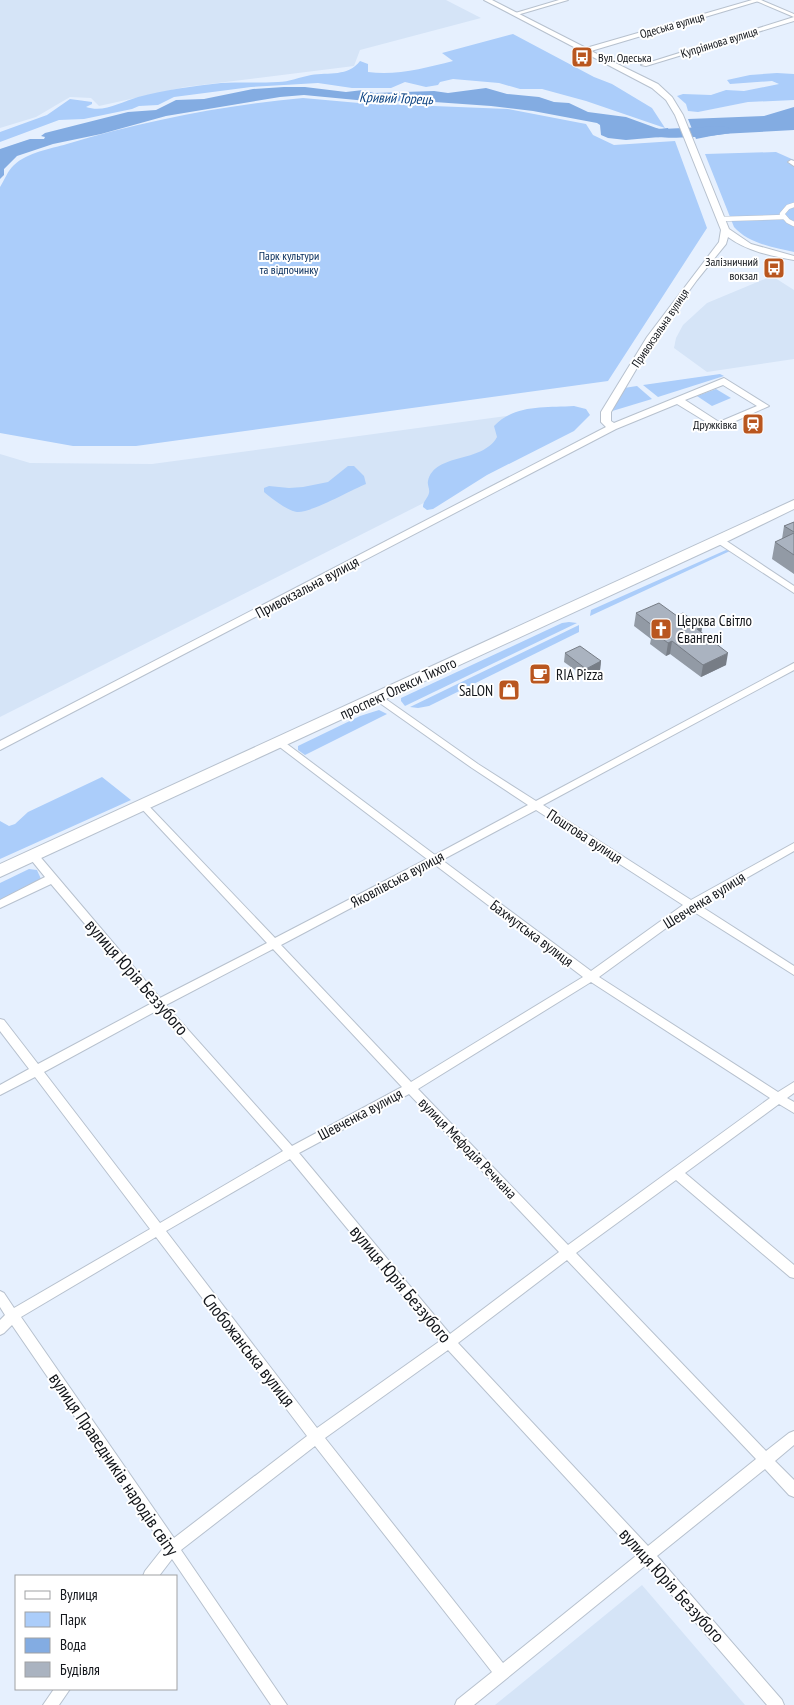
<svg xmlns="http://www.w3.org/2000/svg" width="794" height="1705" font-family="'PT Sans Narrow',sans-serif">
	<style>
		.built { fill: #d5e4f7 }
		.green { fill: #abcdfa }
		.water { fill: #83ace2 }
		.lines { fill: none; stroke-linecap: round; stroke-linejoin: round }
		.river { fill: #83ace2; fill-rule: evenodd }
		.pedestrian-casing { stroke: #b7c1ce; stroke-width: 5.5 }
		.minor-casing { stroke: #b7c1ce; stroke-width: 2 }
		.tertiary-casing { stroke: #b7c1ce; stroke-width: 2 }
		.primary-casing { stroke: #b7c1ce; stroke-width: 2 }
		.pedestrian { stroke: #fff; stroke-width: 4.5 }
		.minor { fill: #fff; fill-rule: evenodd }
		.tertiary { fill: #fff; fill-rule: evenodd }
		.primary { fill: #fff; fill-rule: evenodd }
		.wall { fill: #929aa5 }
		.shaded-wall { fill: #777d86 }
		.building { fill: #aab3c0; stroke: #777d86 }
		.labels { text-anchor: middle; dominant-baseline: central; stroke-width: 4; stroke-linejoin: round; paint-order: stroke }
		.far-street-label { font-size: 12px; fill: #12151a; stroke: #fff }
		.far-poi-label { font-size: 12px; fill: #12151a; stroke: #fff; text-anchor: end }
		.far-park-label { font-size: 12px; fill: #002858; stroke: #fff }
		.far-water-label { font-size: 14px; font-style: italic; fill: #0d4483; stroke: #fff }
		.street-label { font-size: 15px; fill: #12151a; stroke: #fff }
		.poi-label { font-size: 15px; fill: #12151a; stroke: #fff; text-anchor: start }
		.near-street-label { font-size: 18px; fill: #12151a; stroke: #fff }
	</style>
	<rect width="100%" height="100%" fill="#e6f0fe"/>
	<g class="built">
		<polygon points="0,0 446,0 481,18 360,50 354,66 185,87 99,106 91,98 70,97 36,117 0,128"/>
		<polygon points="772,276 794,290 794,359 707,372 674,348 676,338 683,325 707,303"/>
		<polygon points="566,408 580,424 0,717 0,454 30,463 152,464"/>
		<polygon points="642,1585 745,1705 495,1705"/>
	</g>
	<g class="green">
		<path d="M513,34l81,43 18,7 40,24 13,20 -79,-27 -44,-12h-22l-21,-6 -46,-4 -13,3 -2,3 -12,2 -21,-5 -14,6h-39l-34,-5 -67,4 -77,10 -16,8 -19,1 -7,3 -48,10 -25,1 -59,22v-10l47,-17 23,-16 22,3v2l-6,3c18,6 35,-5 52,-10 27,-7 55,-11 83,-14 19,-1 38,0 57,-1 11,0 22,-5 33,-7 18,-3 37,2 49,-14l8,3v8c28,4 57,-4 85,-11l-11,-8z"/>
		<polygon points="777,73 794,74 794,100 748,102 698,112 688,111 686,104 677,96 683,94 711,95 726,90 744,91 779,84 772,81 730,84 727,80 750,75"/>
		<path d="M303,98l56,5 149,6 78,15 7,11 21,10 61,-4 32,87 -99,153 -472,65h-63l-73,-13v-246c4,-6 8,-17 14,-22 14,-13 36,-16 53,-21 76,-23 157,-39 236,-46z"/>
		<path d="M776,152l18,8v92c-20,-4 -46,-9 -60,-25l-29,-73z"/>
		<polygon points="720,374 724,376 658,397 643,385"/>
		<polygon points="637,386 652,399 609,412 624,388"/>
		<polygon points="716,389 731,398 712,406 697,396"/>
		<path d="M574,406l12,3 4,6 -16,16 -87,44 -54,34 -6,1 -4,-3c0,-6 5,-9 6,-14 1,-4 -2,-8 -1,-12 7,-29 54,-17 69,-44l-3,-11c21,-22 51,-18 80,-20z"/>
		<path d="M348,466h6l10,10 2,8c-15,6 -55,29 -69,28 -9,-1 -26,-14 -33,-20v-4l5,-2 20,2 14,-1 25,-5z"/>
		<polygon points="726,550 730,551 590,616 591,610"/>
		<polygon points="569,622 577,623 405,706 401,701 401,698 562,623"/>
		<polygon points="579,625 579,632 429,706 418,708 410,707"/>
		<polygon points="379,710 387,714 305,755 298,750 298,746 360,716"/>
		<polygon points="102,777 131,800 0,859 0,821 9,826 15,824 28,812"/>
		<polygon points="29,869 37,870 41,879 0,901 0,883"/>
	</g>
	<g class="water">
		<polygon points="284,87 305,87 346,92 363,90 374,93 434,91 448,93 486,88 507,94 539,97 554,102 569,103 588,112 626,117 659,129 668,128 671,136 626,140 608,138 601,135 600,125 597,123 533,111 491,106 406,100 388,103 304,95 280,97 166,116 101,134 53,144 17,156 4,169 4,175 0,179 0,149 30,139 44,139 45,137 41,136 45,133 128,112 156,110 176,100 204,99 253,89"/>
		<polygon points="794,107 794,130 721,134 696,139 688,119 764,116"/>
	</g>
	<g class="lines">
		<path class="river" d="M725,126l7,4 -2,3c-15,4 -90,9 -98,-2l7,-4 23,2z"/>
		<g class="pedestrian-casing">
			<g id="pedestrian">
				<polyline points="794,205 788,207 782,214 788,221 794,224"/>
				<polyline points="721,219 784,217"/>
			</g>
		</g>
		<g class="minor-casing">
			<g id="minor">
				<polygon points="559,0 568,0 517,15 512,14"/>
				<polygon points="754,0 761,0 794,14 794,21 646,66 641,65 794,17"/>
				<polygon points="791,160 794,161 794,166 788,162"/>
				<polygon points="716,538 722,538 794,586 794,593 716,542"/>
				<path d="M794,663v7l-251,135 148,95 103,-57v8l-95,54 95,61v9l-103,-65 -92,67 179,115 16,-10v11l-7,5 7,4v11l-15,-9 -94,69 109,92v13l-4,-1 -114,-97 -100,73 190,198 23,-18 5,-2v14l-19,16 19,19v17l-5,-2 -24,-26 -108,87 125,144 2,5h-17l-121,-140 -172,140h-19l2,-5 35,-28 -177,-226 -134,104 106,155h-16l-99,-146 -13,17h-16l2,-5 19,-24 -152,-222 -8,8 -4,2v-15l5,-5 -5,-8v-16l4,2 10,15 136,-79 -115,-152 -35,18v-10l29,-16 -29,-38v-12l4,1 34,44 114,-61 -101,-119 -51,24v-8l45,-23 -17,-21 1,-3h8l123,145 107,-55 -127,-136 -2,-2 2,-2h6l129,135 152,-79 -150,-114 -2,-2 2,-2h6l152,114 93,-50 -56,-37 -98,-69 -2,-2 2,-2h6l98,69 58,37zM536,810l147,95 -92,66 -149,-111zM434,864l149,113 -172,105 -130,-137zM273,949l129,138 -110,59 -126,-141zM591,982l179,116 -202,147 -150,-156zM158,1010l125,141 -123,72 -116,-151zM409,1094l150,158 -109,82 -151,-181zM290,1159l150,182 -123,87 -151,-197zM156,1237l151,199 -133,102 -153,-221zM567,1260l189,199 -108,87 -190,-203zM448,1350l189,205 -134,108 -178,-225z"/>
				<polygon points="54,1689 70,1689 59,1705 43,1705"/>
			</g>
		</g>
		<g class="tertiary-casing">
			<path id="tertiary" d="M484,0h8l94,48 166,-48h10l-171,51 67,33 14,13 11,18 46,114 22,15 43,12v4c-23,-4 -47,-9 -66,-23l-2,7 -29,36 -43,59 -43,73v9l3,2 110,-45 45,28 -51,23 -41,-25 -61,25 -616,321v-9l606,-314 -5,-5v-10l46,-75 72,-95 2,-12 -46,-115 -9,-15 -14,-12zM723,385l34,21 -38,16 -34,-22z"/>
		</g>
		<g class="primary-casing">
			<polygon id="primary" points="794,500 794,509 724,543 0,877 0,864"/>
		</g>
		<use href="#pedestrian" class="pedestrian"/>
		<use href="#minor" class="minor"/>
		<use href="#tertiary" class="tertiary"/>
		<use href="#primary" class="primary"/>
	</g>
	<g class="wall">
		<polygon points="794,522 794,574 772,559 775,542 782,539 784,526"/>
		<polygon points="636,613 677,616 702,627 701,633 726,665 701,677 670,654 666,656 650,644 651,639 634,626"/>
		<polygon points="565,653 601,661 600,670 585,677 564,662"/>
	</g>
	<g class="shaded-wall">
		<polygon points="702,627 700,640 697,629"/>
		<polygon points="672,641 670,654 666,656 668,643"/>
		<polygon points="728,653 726,665 701,677 703,665"/>
		<polygon points="601,661 600,670 585,677 586,669"/>
	</g>
	<g class="building">
		<polygon points="794,522 794,532 784,526"/>
		<polygon points="794,533 794,555 775,542"/>
		<polygon points="659,603 677,616 683,613 702,627 697,629 728,653 703,665 672,641 668,643 652,631 657,629 636,613"/>
		<polygon points="580,646 601,661 586,669 565,653"/>
	</g>
	<defs>
		<g id="bus-square" transform="scale(1.125)"><rect x="-9" y="-9" width="18" height="18" rx="4" fill="#b9561f" stroke="#fff"/><path d="M-5-6H5V4H4V6H2V4H-2V6H-4V4H-5ZM-3.5-4V0h7V-4ZM-3.5 1.2v1.5H-2V1.2ZM2 1.2v1.5H3.5V1.2Z" fill="#fff"/></g>
		<g id="station-square" transform="scale(1.125)"><rect x="-9" y="-9" width="18" height="18" rx="4" fill="#b9561f" stroke="#fff"/><path d="M-3-6H3Q5-6 5-4V2Q5 4 3 4L4.5 6H3L1.5 4h-3L-3 6H-4.5L-3 4Q-5 4-5 2V-4Q-5-6-3-6ZM-3.5-4v3h7v-3ZM-3.5 1v1.5H-2V1ZM2 1v1.5H3.5V1Z" fill="#fff"/></g>
		<g id="church-square" transform="scale(1.125)"><rect x="-9" y="-9" width="18" height="18" rx="4" fill="#b9561f" stroke="#fff"/><path d="M-1.2-6h2.4v3.5h3.3v2.4h-3.3V6h-2.4V-.1h-3.3v-2.4h3.3Z" fill="#fff"/></g>
		<g id="cafe-square" transform="scale(1.125)"><rect x="-9" y="-9" width="18" height="18" rx="4" fill="#b9561f" stroke="#fff"/><path d="M-5.5-4.5H6V0H3Q3 3.5 0 3.5H-2.5Q-5.5 3.5-5.5 0ZM3-3.2v2h1.7v-2ZM-6 4.5H4V6H-6Z" fill="#fff"/></g>
		<g id="shop-square" transform="scale(1.125)"><rect x="-9" y="-9" width="18" height="18" rx="4" fill="#b9561f" stroke="#fff"/><path d="M-5-2.5h2.3a2.7 3.5 0 0 1 5.4 0H5L5.5 6h-11ZM-1.5-2.5h3a1.5 2.3 0 0 0-3 0Z" fill="#fff"/></g>
	</defs>
	<g fill-rule="evenodd">
		<use href="#bus-square" x="582" y="57"/>
		<use href="#bus-square" x="774" y="268"/>
		<use href="#station-square" x="753" y="424"/>
		<use href="#church-square" x="661" y="629"/>
		<use href="#cafe-square" x="540" y="674"/>
		<use href="#shop-square" x="509" y="690"/>
	</g>
	<g class="labels">
		<g class="far-street-label">
			<text transform="translate(672 25) rotate(-16)">Одеська вулиця</text>
			<text transform="translate(719 42) rotate(-17)">Купріянова вулиця</text>
			<text transform="translate(660 328) rotate(-56)">Привокзальна вулиця</text>
		</g>
		<g class="far-poi-label">
			<text x="598" y="57" text-anchor="start">Вул. Одеська</text>
			<text x="758" y="261">Залізничний<tspan x="758" dy="14">вокзал</tspan></text>
			<text x="737" y="424">Дружківка</text>
		</g>
		<g class="far-park-label">
			<text x="289" y="255">Парк культури<tspan x="289" dy="14">та відпочинку</tspan></text>
		</g>
		<g class="far-water-label">
			<text transform="translate(396 98) rotate(2)">Кривий Торець</text>
		</g>
		<g class="street-label">
			<text transform="translate(307 587) rotate(-28)">Привокзальна вулиця</text>
			<text transform="translate(398 688) rotate(-25)">проспект Олекси Тихого</text>
			<text transform="translate(585 836) rotate(33)">Поштова вулиця</text>
			<text transform="translate(397 879) rotate(-28)">Яковлівська вулиця</text>
			<text transform="translate(704 900) rotate(-32)">Шевченка вулиця</text>
			<text transform="translate(532 933) rotate(37)">Бахмутська вулиця</text>
			<text transform="translate(360 1114) rotate(-28)">Шевченка вулиця</text>
			<text transform="translate(468 1148) rotate(46)">вулиця Мефодія Речмана</text>
		</g>
		<g class="poi-label">
			<text x="677" y="620">Церква Світло<tspan x="677" dy="17">Євангелі</tspan></text>
			<text x="556" y="674">RIA Pizza</text>
			<text x="493" y="690" text-anchor="end">SaLON</text>
		</g>
		<g class="near-street-label">
			<text transform="translate(137 977) rotate(49)">вулиця Юрія Беззубого</text>
			<text transform="translate(401 1284) rotate(50)">вулиця Юрія Беззубого</text>
			<text transform="translate(249 1350) rotate(52)">Слобожанська вулиця</text>
			<text transform="translate(114 1464) rotate(56)">вулиця Праведників народів світу</text>
			<text transform="translate(672 1585) rotate(48)">вулиця Юрія Беззубого</text>
		</g>
	</g>
	<rect x="15" y="1575" width="162" height="115" fill="#ffffff" stroke="#a0a1a3"/>
	<rect x="25" y="1591" width="25" height="8" fill="#ffffff" stroke="#a0a1a3"/>
	<text x="60" y="1600" font-size="15" fill="#12151a">Вулиця</text>
	<rect x="25" y="1612" width="25" height="15" fill="#abcdfa" stroke="#a0a1a3"/>
	<text x="60" y="1625" font-size="15" fill="#12151a">Парк</text>
	<rect x="25" y="1638" width="25" height="15" fill="#83ace2" stroke="#a0a1a3"/>
	<text x="60" y="1650" font-size="15" fill="#12151a">Вода</text>
	<rect x="25" y="1662" width="25" height="15" fill="#aab3c0" stroke="#a0a1a3"/>
	<text x="60" y="1675" font-size="15" fill="#12151a">Будівля</text>
</svg>
